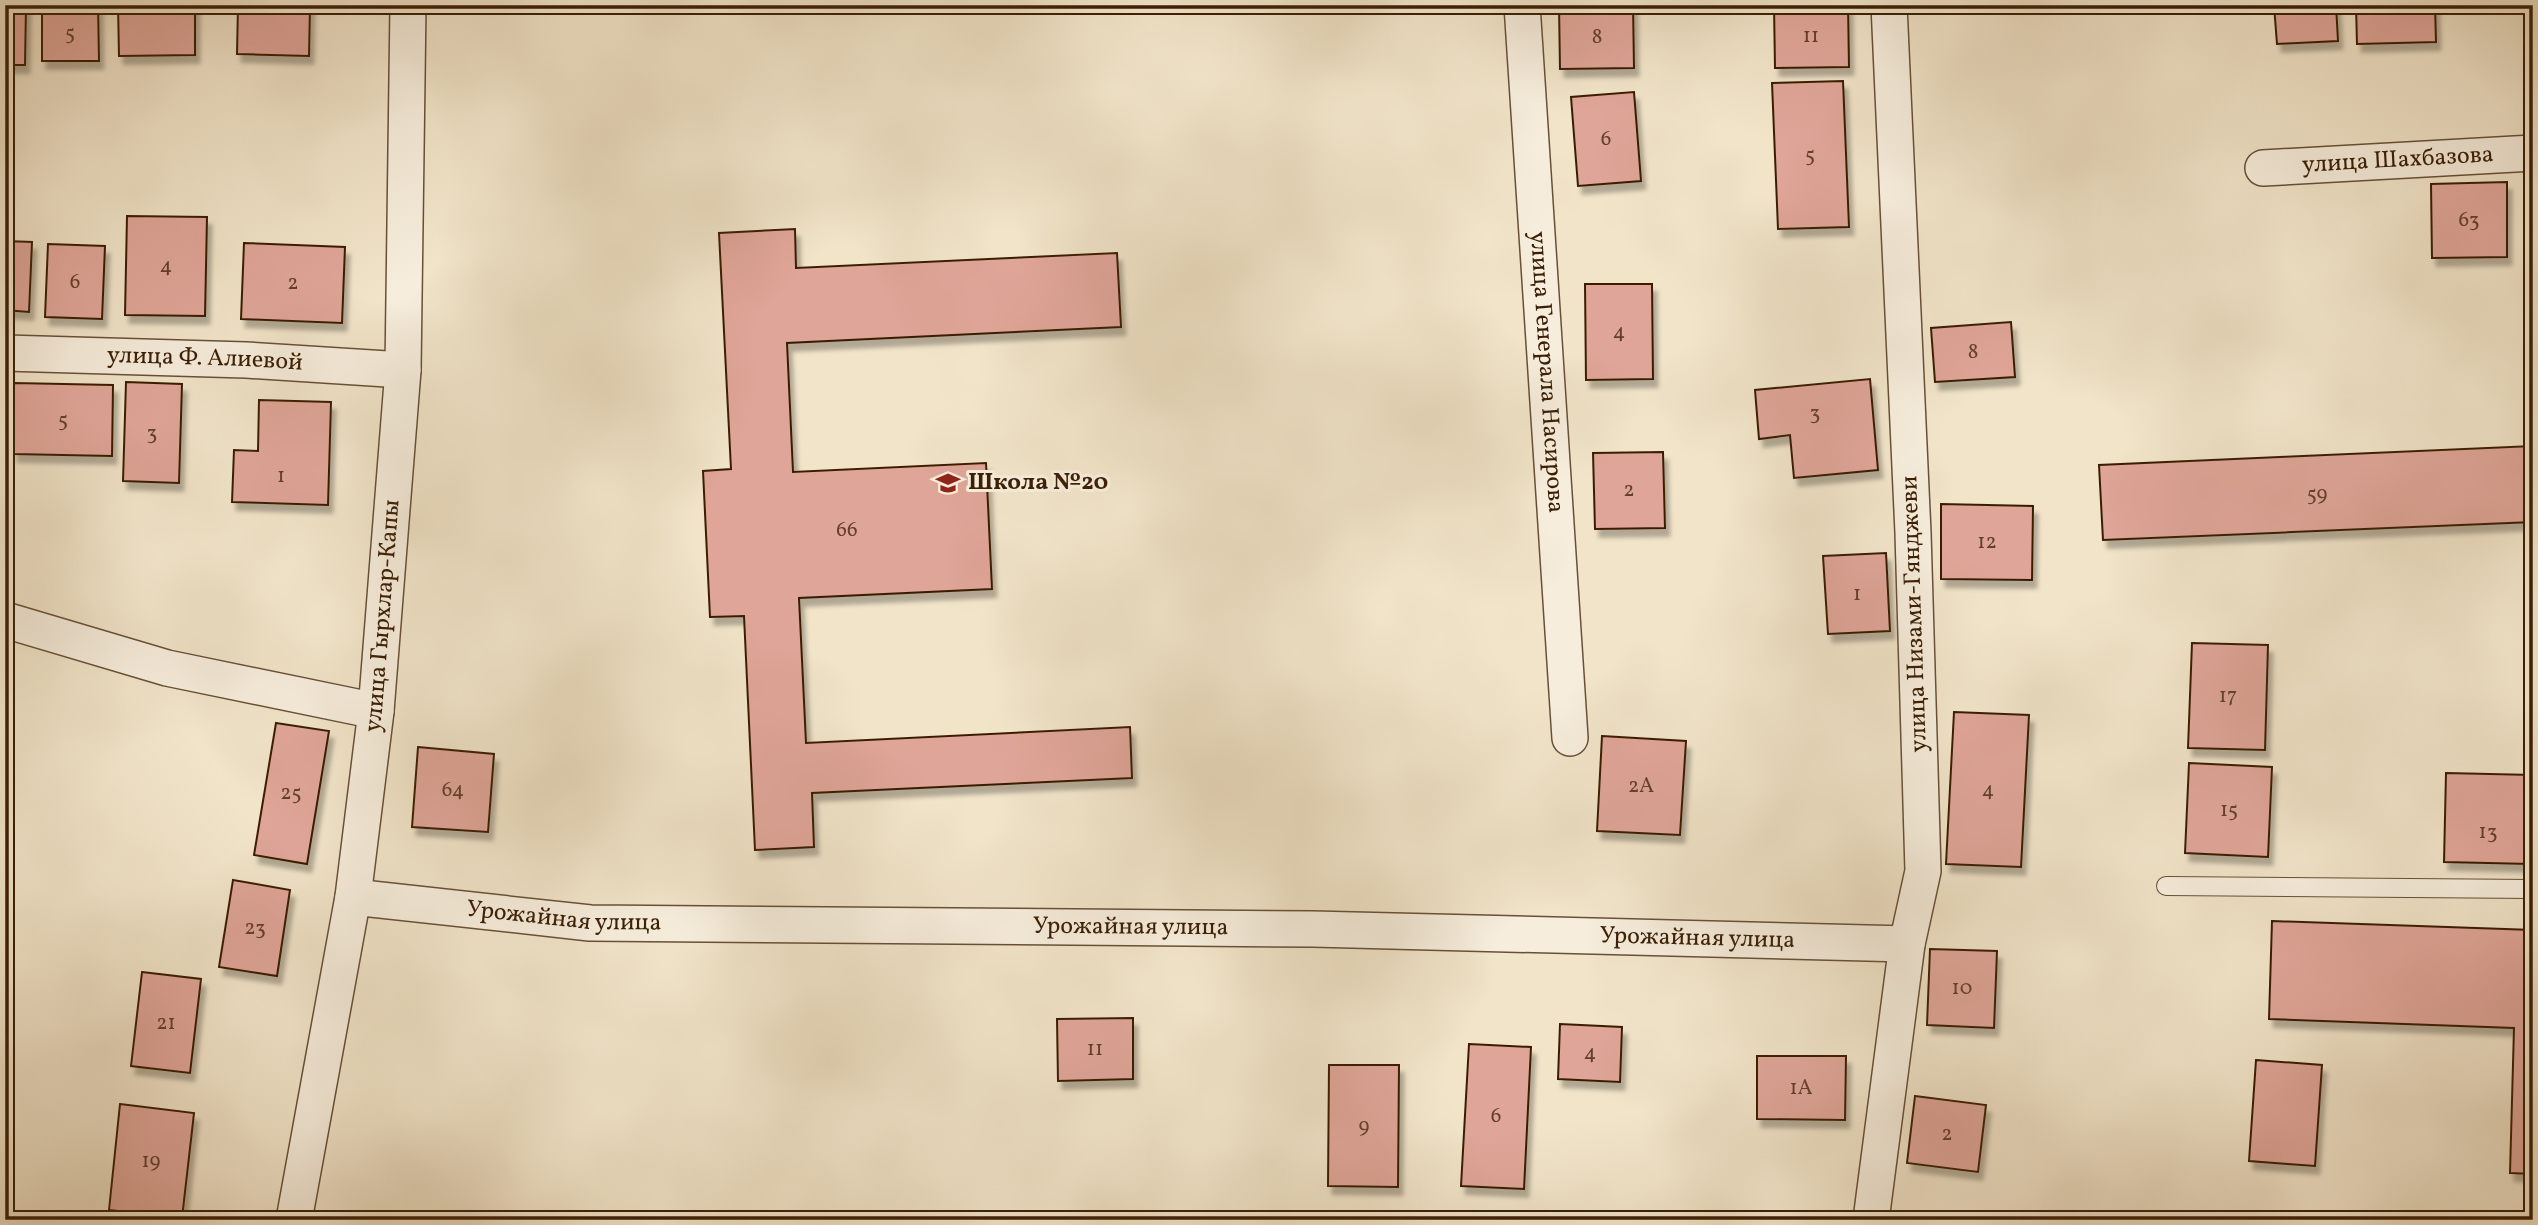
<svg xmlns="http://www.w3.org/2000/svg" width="2538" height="1225" font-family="Vollkorn,serif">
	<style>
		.building { fill: #dfa598; stroke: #3b1f05; stroke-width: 2; filter: url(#shadow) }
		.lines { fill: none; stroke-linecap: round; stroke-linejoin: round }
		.lane-casing { stroke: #685036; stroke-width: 20 }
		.street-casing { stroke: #685036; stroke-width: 38 }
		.lane { stroke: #f6eddc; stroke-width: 18 }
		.street { stroke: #f6eddc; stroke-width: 35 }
		.labels { text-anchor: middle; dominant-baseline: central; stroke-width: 6; stroke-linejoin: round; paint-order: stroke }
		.number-label { font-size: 21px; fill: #64402a }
		.street-label { font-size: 24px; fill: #3b1f05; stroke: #f6eddc }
		.poi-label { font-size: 24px; font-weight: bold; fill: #3b1f05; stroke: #f6eddc; text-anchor: start }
	</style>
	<defs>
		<filter id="shadow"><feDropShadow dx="4.5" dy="8" stdDeviation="2" flood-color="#0004"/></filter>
	</defs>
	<rect width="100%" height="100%" fill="#f1e4c9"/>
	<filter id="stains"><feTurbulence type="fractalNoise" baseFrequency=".00286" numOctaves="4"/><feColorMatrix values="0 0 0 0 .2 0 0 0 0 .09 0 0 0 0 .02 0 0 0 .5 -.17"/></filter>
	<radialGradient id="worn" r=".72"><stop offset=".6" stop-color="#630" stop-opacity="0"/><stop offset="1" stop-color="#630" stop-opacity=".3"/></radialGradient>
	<g class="building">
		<polygon points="5,5 26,5 25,65 5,65"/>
		<polygon points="42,5 98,5 99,61 42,61"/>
		<polygon points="118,5 195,5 195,55 119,56"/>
		<polygon points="238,5 310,5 309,56 237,54"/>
		<polygon points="1559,5 1633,5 1634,68 1560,69"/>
		<polygon points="1774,5 1848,5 1849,67 1775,68"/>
		<polygon points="2274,5 2336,5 2338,41 2277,44"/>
		<polygon points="2356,5 2435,5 2436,42 2357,44"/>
		<polygon points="1843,81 1849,227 1778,229 1772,83"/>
		<polygon points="1634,92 1641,181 1578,186 1571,97"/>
		<polygon points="2507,182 2507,257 2432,258 2431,184"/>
		<polygon points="127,216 207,217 205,316 125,315"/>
		<polygon points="795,229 796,268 1117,253 1121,327 787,343 793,472 986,463 992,589 799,598 806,743 1130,727 1132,778 812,793 814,847 755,850 744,616 710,617 703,471 731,469 719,233"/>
		<polygon points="5,241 32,242 29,312 5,310"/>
		<polygon points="244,243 345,247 342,323 241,319"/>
		<polygon points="48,244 105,246 102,319 45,317"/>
		<polygon points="1585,284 1652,284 1653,379 1586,380"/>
		<polygon points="2011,322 2015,377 1935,382 1931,328"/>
		<polygon points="1870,379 1878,470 1794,478 1790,435 1759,439 1755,390"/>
		<polygon points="126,382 182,384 179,483 123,481"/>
		<polygon points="14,383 113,385 112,456 13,454"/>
		<polygon points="259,400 331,402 328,505 232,502 234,450 258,451"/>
		<polygon points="2533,446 2533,522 2103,540 2099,465"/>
		<polygon points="1663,452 1665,528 1595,529 1593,453"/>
		<polygon points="1941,504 2033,506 2032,580 1941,579"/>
		<polygon points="1886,553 1890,631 1828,634 1823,556"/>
		<polygon points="2192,643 2268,645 2265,750 2188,748"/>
		<polygon points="1954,712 2029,715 2021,867 1946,864"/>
		<polygon points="276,723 329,731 307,864 254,855"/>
		<polygon points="1602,736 1686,741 1680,835 1597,831"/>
		<polygon points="418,747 494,754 488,832 412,827"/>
		<polygon points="2189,763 2272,767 2268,857 2185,853"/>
		<polygon points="2446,773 2533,775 2531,864 2444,862"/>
		<polygon points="233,880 290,890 277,976 219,967"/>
		<polygon points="2272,921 2533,930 2533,1174 2510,1173 2514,1028 2269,1019"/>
		<polygon points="1930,949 1997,951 1994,1028 1927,1025"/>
		<polygon points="142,972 201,979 190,1073 131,1066"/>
		<polygon points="1133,1018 1133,1079 1058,1081 1057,1019"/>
		<polygon points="1560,1024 1622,1027 1620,1082 1558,1079"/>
		<polygon points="1469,1044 1531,1047 1524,1189 1461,1186"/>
		<polygon points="1757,1056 1846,1056 1845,1120 1757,1119"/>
		<polygon points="2256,1060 2322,1065 2315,1166 2249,1161"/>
		<polygon points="1329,1065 1399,1065 1398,1187 1328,1186"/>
		<polygon points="1915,1096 1986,1105 1978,1172 1907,1163"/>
		<polygon points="120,1104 194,1113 182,1218 109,1210"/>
	</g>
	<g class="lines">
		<g class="lane-casing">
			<polyline id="lane" points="2166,886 2533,889"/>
		</g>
		<g class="street-casing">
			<g id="street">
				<path id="s1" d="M1522,5l48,733"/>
				<path id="s2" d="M2263,168l270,-15"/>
				<path id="s3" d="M5,353l241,7 157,10"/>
				<polyline points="5,620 167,668 376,711"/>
				<path id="s4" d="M353,897l237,26 723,6 594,15"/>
				<path id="s5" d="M294,1220l59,-323 23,-186 27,-341 5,-365"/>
				<polyline points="1871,1220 1907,944 1923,871 1913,533 1889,5"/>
			</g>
		</g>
		<use href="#lane" class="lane"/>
		<use href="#street" class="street"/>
	</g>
	<defs>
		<g id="school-bare" transform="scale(1.89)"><path d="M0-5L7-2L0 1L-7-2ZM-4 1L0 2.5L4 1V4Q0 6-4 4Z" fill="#8f2418" stroke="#f6eddc" stroke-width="2.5" paint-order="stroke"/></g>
	</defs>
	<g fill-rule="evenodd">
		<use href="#school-bare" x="948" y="483"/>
	</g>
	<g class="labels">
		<g class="number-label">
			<text x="70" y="33">5</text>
			<text x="1811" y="36">11</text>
			<text x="1597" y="37">8</text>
			<text x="1606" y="139">6</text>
			<text x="1810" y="155">5</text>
			<text x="2469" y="220">63</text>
			<text x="166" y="266">4</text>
			<text x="75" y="282">6</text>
			<text x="293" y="283">2</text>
			<text x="1619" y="332">4</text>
			<text x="1973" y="352">8</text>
			<text x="1815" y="413">3</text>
			<text x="63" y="420">5</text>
			<text x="152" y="433">3</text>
			<text x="281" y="476">1</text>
			<text x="1629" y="490">2</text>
			<text x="2317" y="494">59</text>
			<text x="847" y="530">66</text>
			<text x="1987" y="542">12</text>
			<text x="1857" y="594">1</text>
			<text x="2228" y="696">17</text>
			<text x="1641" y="786">2А</text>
			<text x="453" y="790">64</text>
			<text x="1988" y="790">4</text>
			<text x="291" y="793">25</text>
			<text x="2229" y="810">15</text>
			<text x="2488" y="832">13</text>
			<text x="255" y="928">23</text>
			<text x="1962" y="988">10</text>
			<text x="166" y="1023">21</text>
			<text x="1095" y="1049">11</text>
			<text x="1590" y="1053">4</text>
			<text x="1801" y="1088">1А</text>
			<text x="1496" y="1116">6</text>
			<text x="1364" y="1126">9</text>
			<text x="1947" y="1134">2</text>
			<text x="151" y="1161">19</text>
		</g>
		<g class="street-label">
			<text stroke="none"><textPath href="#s2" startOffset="135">улица Шахбазова</textPath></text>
			<text stroke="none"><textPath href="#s3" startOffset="200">улица Ф. Алиевой</textPath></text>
			<text stroke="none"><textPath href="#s1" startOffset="368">улица Генерала Насирова</textPath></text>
			<text transform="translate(1915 614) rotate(-92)">улица Низами-Гянджеви</text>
			<text stroke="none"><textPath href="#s5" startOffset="611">улица Гырхлар-Капы</textPath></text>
			<text stroke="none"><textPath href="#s4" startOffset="212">Урожайная улица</textPath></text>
			<text stroke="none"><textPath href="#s4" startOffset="779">Урожайная улица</textPath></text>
			<text stroke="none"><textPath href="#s4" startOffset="1346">Урожайная улица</textPath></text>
		</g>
		<g class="poi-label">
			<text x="968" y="483">Школа №20</text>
		</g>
	</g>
	<rect width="2538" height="1225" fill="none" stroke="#f1e4c9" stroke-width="28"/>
	<rect x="7" y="7" width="2524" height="1211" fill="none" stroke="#3b1f05" stroke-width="3.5"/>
	<rect x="14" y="14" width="2510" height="1197" fill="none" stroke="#3b1f05" stroke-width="2"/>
	<rect width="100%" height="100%" filter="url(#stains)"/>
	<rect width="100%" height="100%" fill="url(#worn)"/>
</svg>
